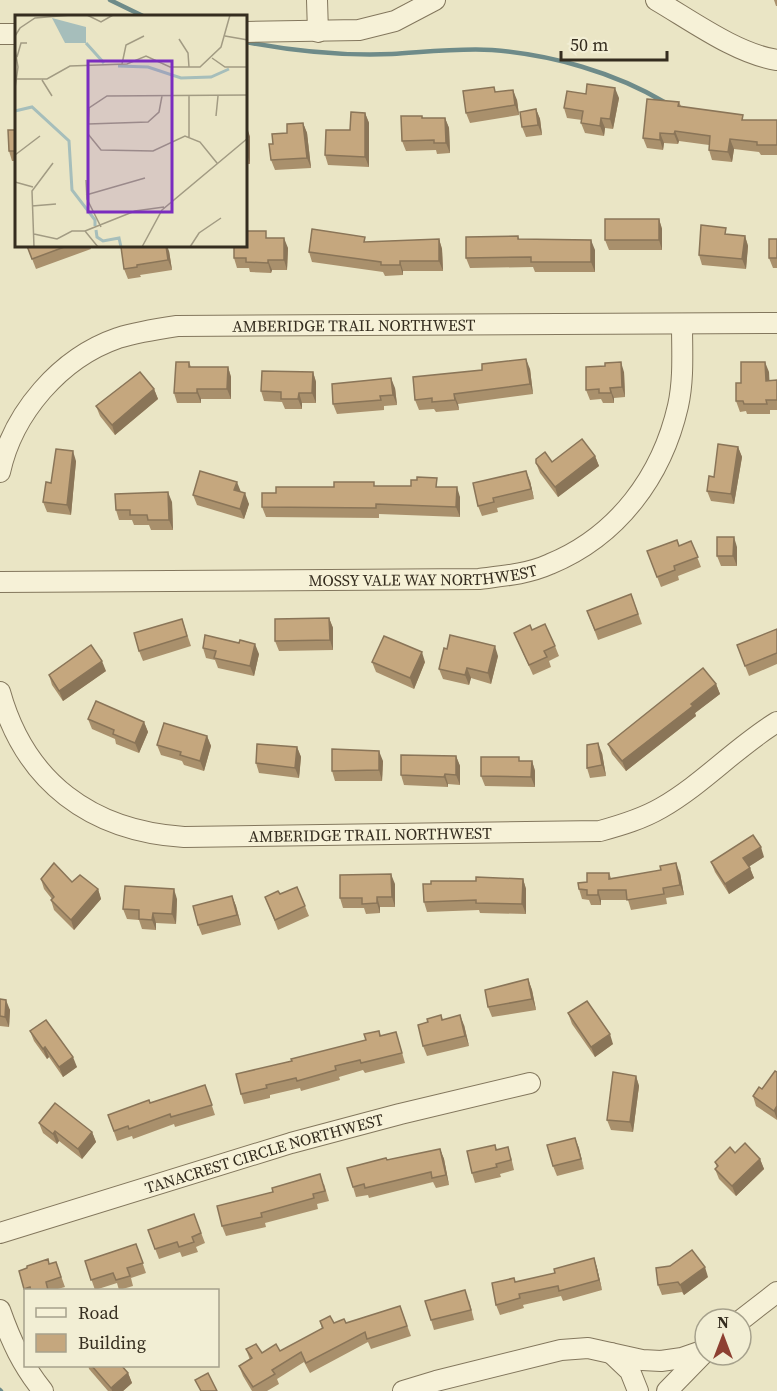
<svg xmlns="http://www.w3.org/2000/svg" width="777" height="1391" font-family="'Source Serif 4',serif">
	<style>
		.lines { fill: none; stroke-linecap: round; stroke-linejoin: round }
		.stream { stroke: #6e8b89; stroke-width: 4.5 }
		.minor-casing { stroke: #83775d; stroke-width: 22 }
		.minor { stroke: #f6f1d7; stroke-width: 20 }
		.wall { fill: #a9906c }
		.shaded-wall { fill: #8a7558 }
		.building { fill: #c5a77e; stroke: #8a7558; stroke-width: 1.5 }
		.labels { text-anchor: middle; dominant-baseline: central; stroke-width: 5; stroke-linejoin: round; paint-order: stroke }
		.street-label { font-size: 16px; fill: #352d1f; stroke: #f2eed4 }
		.inset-river { fill: none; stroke: #a6bebb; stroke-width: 3 }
		.inset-road { fill: none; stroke: #a29b83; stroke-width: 1.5 }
		.view { fill: #7b2cbf; fill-opacity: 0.15; stroke: #7b2cbf; stroke-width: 3 }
		.inset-edge { fill: none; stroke: #352d1f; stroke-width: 3 }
	</style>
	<rect width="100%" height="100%" fill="#eae5c5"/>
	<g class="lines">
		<g class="stream">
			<polyline points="110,0 143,16"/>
			<path d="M246,42c47,9 97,14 146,12 33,-2 67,-6 100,-4 60,5 122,22 174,53"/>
			<polyline points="0,1390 1,1391"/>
		</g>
		<g class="minor-casing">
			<g id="minor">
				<polyline points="317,0 318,32"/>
				<path d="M656,0c36,21 81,54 121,60"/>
				<polyline points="246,32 359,30 395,21 435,0"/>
				<polyline points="0,34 16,34"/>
				<path id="s1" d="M0,472c13,-59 60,-114 118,-134 19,-6 39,-9 59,-12l600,-3"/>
				<path id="s2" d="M0,582l479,-3c24,-3 49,-5 71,-15 68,-28 112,-88 128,-158 6,-27 4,-55 4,-82"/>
				<path id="s3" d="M0,692c25,90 91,139 184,145l416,-6c22,-6 42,-12 61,-23 42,-24 75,-61 116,-86"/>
				<path id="s4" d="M0,1233l291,-90 109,-29 130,-31"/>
				<path d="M0,1310c11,31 22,55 43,81"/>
				<polyline points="741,1320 777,1292"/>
				<polyline points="611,1353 630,1371 638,1391"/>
				<polyline points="403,1391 436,1381 561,1350 588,1348 642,1360 661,1361 682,1358 705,1350"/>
				<polyline points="667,1391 703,1354"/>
			</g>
		</g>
		<use href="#minor" class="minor"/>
	</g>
	<g class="wall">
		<polygon points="774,0 777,0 777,6 776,6"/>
		<polygon points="496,92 517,100 519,115 470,123 466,113"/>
		<polygon points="619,98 613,129 605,128 604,136 585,133 581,123 582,120 567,118 564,108"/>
		<polygon points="679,102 681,106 744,120 777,120 777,155 761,155 759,152 734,149 732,162 712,160 709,150 709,145 679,141 678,144 664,143 663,150 647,148 643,138"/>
		<polygon points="536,109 540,119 542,135 526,137 522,127"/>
		<polygon points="365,113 369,123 369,167 328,165 325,155 350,130"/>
		<polygon points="422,116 423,118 445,118 449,128 450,153 437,154 436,150 406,151 402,141"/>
		<polygon points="303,123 307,133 311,168 275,170 271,160 273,144 287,133"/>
		<polygon points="246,127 250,137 250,164 246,164"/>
		<polygon points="16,130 16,161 12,161 9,151"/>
		<polygon points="659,219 662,229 662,250 609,250 605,240"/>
		<polygon points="518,236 519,239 595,250 595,272 535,272 533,267 470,268 466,258"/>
		<polygon points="745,236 748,246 746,269 702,265 699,255"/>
		<polygon points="269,238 288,248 287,270 272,270 271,273 250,272 249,268 237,268 234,258"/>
		<polygon points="439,239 442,249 443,271 403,271 403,275 385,276 383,272 312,262 309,252 367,242"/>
		<polygon points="777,239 777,268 773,268 769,258"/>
		<polygon points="27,246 90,246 91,249 36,269"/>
		<polygon points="169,251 172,270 140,275 141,277 128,279 124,269"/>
		<polygon points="189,362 191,367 228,367 231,377 231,399 201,399 201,403 177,403 174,393"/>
		<polygon points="530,369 533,394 458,404 459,410 436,412 434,409 419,410 415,400"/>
		<polygon points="313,372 316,382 316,403 302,403 302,409 285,409 282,402 264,401 261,391"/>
		<polygon points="624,372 625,397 614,398 614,403 603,403 601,399 590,400 586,390"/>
		<polygon points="769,372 769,380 777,380 777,410 770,410 770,414 747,414 746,411 740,412 736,401 741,383"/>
		<polygon points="395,388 397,405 384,406 384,410 337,414 333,404"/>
		<polygon points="154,389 158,399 115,435 100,416 96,406"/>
		<polygon points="738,447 742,457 734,504 711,501 707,491 714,477"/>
		<polygon points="595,456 599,466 558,497 540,473 536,463"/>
		<polygon points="76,461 71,515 47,512 43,502 51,483"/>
		<polygon points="530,481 534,499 497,508 498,512 482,516 478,506"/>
		<polygon points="376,486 440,487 460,497 460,517 379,514 379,518 266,517 262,507 276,493 334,487"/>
		<polygon points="240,492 249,504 244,519 197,505 193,495"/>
		<polygon points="172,502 173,530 151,530 149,525 134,525 132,520 119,520 116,510"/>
		<polygon points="691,541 701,567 678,576 679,580 661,587 647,551 679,546"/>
		<polygon points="737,547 737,566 721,566 717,556"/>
		<polygon points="631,594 642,624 598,640 587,611"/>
		<polygon points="329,618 333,628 333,650 279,651 275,641"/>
		<polygon points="182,619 191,646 143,661 139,651"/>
		<polygon points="777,629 777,664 749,676 737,645"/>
		<polygon points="532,630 555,646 559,656 549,661 551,667 533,675 514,633"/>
		<polygon points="203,648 259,654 254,676 218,668 215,660 206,658"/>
		<polygon points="498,656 491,684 471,678 469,685 443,679 439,669"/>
		<polygon points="372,662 425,662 414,689 376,672"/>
		<polygon points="106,671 63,701 52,685 49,675"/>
		<polygon points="716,684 720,694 695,713 696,716 626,771 612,754 608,744"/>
		<polygon points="88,719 144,722 148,732 139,753 116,744 115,739 92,729"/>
		<polygon points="207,736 211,746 204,771 184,765 182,761 161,755 157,745"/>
		<polygon points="297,747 301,757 299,778 259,773 256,763"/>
		<polygon points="602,753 606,776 590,778 587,768"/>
		<polygon points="456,756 460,766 460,785 448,784 448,787 404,785 401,775"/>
		<polygon points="383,761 382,781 335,781 332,771"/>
		<polygon points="532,761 535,771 535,787 485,786 481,776"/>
		<polygon points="764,857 749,866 754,878 729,894 715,872 711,862"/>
		<polygon points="609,873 611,878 680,873 684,895 666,898 667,904 631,910 628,900 601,900 601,905 591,905 589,900 582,899 579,889 587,882"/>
		<polygon points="41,879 72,882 98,889 101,899 74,930 54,910 51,900 52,899 44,889"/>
		<polygon points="523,879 526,889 526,914 480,913 479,910 427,912 424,902 476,881"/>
		<polygon points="395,884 395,907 380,907 380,913 366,914 364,908 343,908 340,898"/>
		<polygon points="280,894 305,906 309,916 278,930 265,897"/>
		<polygon points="232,896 236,906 241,925 202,935 198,925"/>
		<polygon points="177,899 176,924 156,923 156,930 142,929 139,920 127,919 123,909"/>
		<polygon points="528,979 532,990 536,1010 492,1017 488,1007"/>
		<polygon points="0,999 10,1010 9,1027 0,1026"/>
		<polygon points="568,1013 613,1044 595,1057 572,1024"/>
		<polygon points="441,1015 443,1020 464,1025 469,1046 427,1056 423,1046 428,1022"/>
		<polygon points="30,1031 77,1067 63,1077 49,1057 47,1059 34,1041"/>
		<polygon points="379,1031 381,1036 399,1042 405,1063 365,1073 363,1070 339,1077 340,1080 301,1091 300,1088 270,1095 270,1098 244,1104 241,1094 292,1061 366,1040"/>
		<polygon points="777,1072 777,1120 756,1106 753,1096 762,1089"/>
		<polygon points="636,1076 639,1086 633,1132 611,1130 607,1120"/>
		<polygon points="205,1085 215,1115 175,1127 174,1124 133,1139 132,1136 117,1141 108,1115 150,1103"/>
		<polygon points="39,1123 92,1132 96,1142 82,1159 59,1141 57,1144 43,1133"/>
		<polygon points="575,1138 584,1169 557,1176 553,1166"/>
		<polygon points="495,1145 497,1150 511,1157 514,1170 500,1174 501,1177 475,1183 472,1173"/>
		<polygon points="440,1149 444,1159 449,1185 436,1188 433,1182 369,1198 368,1195 356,1197 353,1187 387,1160"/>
		<polygon points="735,1153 760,1159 764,1169 736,1196 719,1179 715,1169 717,1167 715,1162"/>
		<polygon points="324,1184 329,1201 317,1204 318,1209 265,1223 266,1227 226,1236 222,1226"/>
		<polygon points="194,1214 205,1243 196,1247 198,1252 182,1257 180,1252 159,1259 148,1230"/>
		<polygon points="136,1244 146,1273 131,1278 133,1286 119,1290 117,1283 95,1290 85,1261"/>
		<polygon points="594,1258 597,1268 602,1290 563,1301 561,1296 523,1305 524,1308 500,1315 496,1305 516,1282 555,1273"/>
		<polygon points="56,1262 65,1287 54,1290 26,1290 26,1293 19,1271"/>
		<polygon points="708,1277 684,1295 682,1292 662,1295 658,1285"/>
		<polygon points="469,1300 474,1320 434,1330 431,1320"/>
		<polygon points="400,1306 411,1336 371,1349 368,1342 310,1373 304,1362 277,1379 279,1384 267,1391 252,1391 243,1376 239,1366 250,1360 246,1349 262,1353 280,1351 322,1329 320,1321 334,1323 346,1323"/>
		<polygon points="88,1365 121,1365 128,1373 132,1383 123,1391 108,1391 89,1369"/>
	</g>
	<g class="shaded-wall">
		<polygon points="615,88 619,98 613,129 610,119"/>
		<polygon points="513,90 517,100 519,115 515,105"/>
		<polygon points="536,109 540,119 542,135 538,125"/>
		<polygon points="365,113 369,123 369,167 365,157"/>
		<polygon points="445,118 449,128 450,153 446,143"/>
		<polygon points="601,118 605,128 604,136 600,126"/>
		<polygon points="303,123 307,133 311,168 307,158"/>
		<polygon points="247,127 250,137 250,164 247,154"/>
		<polygon points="675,131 679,141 678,144 674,134"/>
		<polygon points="660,133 664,143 663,150 660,140"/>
		<polygon points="730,139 734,149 732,162 728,152"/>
		<polygon points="659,219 662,229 662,250 659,240"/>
		<polygon points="745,236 748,246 746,269 742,259"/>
		<polygon points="284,238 288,248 287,270 284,260"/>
		<polygon points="439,239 442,249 443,271 439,261"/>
		<polygon points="591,240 595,250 595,272 591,262"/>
		<polygon points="166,246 167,246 169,251 172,270 168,260"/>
		<polygon points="268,260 272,270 271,273 268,263"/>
		<polygon points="400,261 403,271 403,275 400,265"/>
		<polygon points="526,359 530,369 533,394 530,384"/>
		<polygon points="621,362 624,372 625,397 622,387"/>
		<polygon points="765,362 769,372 770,391 766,381"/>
		<polygon points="228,367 231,377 231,399 227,389"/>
		<polygon points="313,372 316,382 316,403 312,393"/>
		<polygon points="391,378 395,388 397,405 393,395"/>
		<polygon points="610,388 614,398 614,403 611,393"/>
		<polygon points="154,389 158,399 115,435 112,425"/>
		<polygon points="197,389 201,399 201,403 197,393"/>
		<polygon points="299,393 302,403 302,409 298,399"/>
		<polygon points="454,394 458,404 459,410 455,400"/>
		<polygon points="738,447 742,457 734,504 731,494"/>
		<polygon points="73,451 76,461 71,515 67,505"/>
		<polygon points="595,456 599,466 558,497 555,487"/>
		<polygon points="526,471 530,481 534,499 531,489"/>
		<polygon points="237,482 241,492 234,490"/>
		<polygon points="457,487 460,497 460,517 456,507"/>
		<polygon points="168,492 172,502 173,530 169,520"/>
		<polygon points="245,493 249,504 244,519 240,509"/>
		<polygon points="734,537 737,547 737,566 733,556"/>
		<polygon points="329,618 333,628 333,650 330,640"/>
		<polygon points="255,644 259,654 254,676 250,666"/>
		<polygon points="495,646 498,656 491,684 488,673"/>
		<polygon points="422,652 425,662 414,689 410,678"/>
		<polygon points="102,661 106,671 63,701 59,691"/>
		<polygon points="467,668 471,678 469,685 465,675"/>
		<polygon points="716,684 720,694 695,713 696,716 626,771 622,761"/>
		<polygon points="144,722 148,732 139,753 135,743"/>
		<polygon points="207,736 211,746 204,771 200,761"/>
		<polygon points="598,743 602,753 606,776 602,765"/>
		<polygon points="297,747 301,757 299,778 295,768"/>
		<polygon points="379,751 383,761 382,781 379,770"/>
		<polygon points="456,756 460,766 460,785 456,775"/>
		<polygon points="532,761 535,771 535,787 531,777"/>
		<polygon points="445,774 448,784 448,787 444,777"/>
		<polygon points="761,847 764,857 747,868 743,858"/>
		<polygon points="676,863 680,873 684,895 680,885"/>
		<polygon points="750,868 754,878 729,894 725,884"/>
		<polygon points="391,874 395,884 395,907 392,897"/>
		<polygon points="523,879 526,889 526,914 522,904"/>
		<polygon points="98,889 101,899 74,930 71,920"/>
		<polygon points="174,889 177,899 176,924 172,914"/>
		<polygon points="598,890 601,900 601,905 598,895"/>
		<polygon points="232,896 236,906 241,925 237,915"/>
		<polygon points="377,897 380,907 380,913 377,903"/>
		<polygon points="153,913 156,923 156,930 152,920"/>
		<polygon points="528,979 532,990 536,1010 532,999"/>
		<polygon points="6,1000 10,1010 9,1027 5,1017"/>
		<polygon points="460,1015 464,1025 469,1046 465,1036"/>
		<polygon points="610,1034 613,1044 595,1057 591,1047"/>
		<polygon points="45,1047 49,1057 47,1059 43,1049"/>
		<polygon points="73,1057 77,1067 63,1077 59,1067"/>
		<polygon points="636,1076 639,1086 633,1132 630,1122"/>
		<polygon points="777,1106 777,1119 774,1111"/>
		<polygon points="55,1131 59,1141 57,1144 53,1134"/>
		<polygon points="92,1132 96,1142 82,1159 78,1149"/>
		<polygon points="575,1138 579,1148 584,1169 581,1159"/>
		<polygon points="440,1149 444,1159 449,1185 446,1175"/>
		<polygon points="760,1159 764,1169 736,1196 732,1186"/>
		<polygon points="594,1258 597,1268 602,1290 599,1280"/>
		<polygon points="705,1267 708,1277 684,1295 680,1285"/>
		<polygon points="128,1373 132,1383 123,1391 112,1391 111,1388"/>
	</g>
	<g class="building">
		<polygon points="587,84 615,88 610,119 601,118 600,126 581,123 583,111 564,108 567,91 586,94"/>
		<polygon points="494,87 495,92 513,90 515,105 466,113 463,91"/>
		<polygon points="647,99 679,102 678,106 743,115 742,120 777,120 777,145 757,145 757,142 730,139 728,152 709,150 710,136 675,131 674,134 660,133 660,140 643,138"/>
		<polygon points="536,109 538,125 522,127 520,112"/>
		<polygon points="351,112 365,113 365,157 325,155 326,130 350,130"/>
		<polygon points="401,116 422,116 422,118 445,118 446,143 434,143 434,140 402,141"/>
		<polygon points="303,123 307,158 271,160 269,144 273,144 272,134 287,133 287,124"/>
		<rect x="246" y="127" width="1" height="27"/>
		<polygon points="8,130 16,130 16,151 9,151"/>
		<rect x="605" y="219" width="54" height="21"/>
		<polygon points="701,225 726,228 725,234 745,236 742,259 699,255"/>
		<polygon points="312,229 365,237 364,242 439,239 439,261 400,261 400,265 381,265 381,262 309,252"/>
		<polygon points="246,231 266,231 266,238 284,238 284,260 268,260 268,263 246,262 246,258 234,258 234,246 246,246"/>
		<polygon points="518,236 518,239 591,240 591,262 531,262 531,257 466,258 466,237"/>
		<rect x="769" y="239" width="8" height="19"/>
		<polygon points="27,246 67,246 32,259"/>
		<polygon points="128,246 166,246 168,260 137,265 137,267 124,269 121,247"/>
		<polygon points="526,359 530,384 454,394 455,400 432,402 432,398 415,400 413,377 482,370 482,364"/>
		<polygon points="176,362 189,362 189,367 228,367 227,389 197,389 197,393 174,393"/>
		<polygon points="621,362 622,387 610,388 611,393 599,393 599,389 586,390 586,367 605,366 605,363"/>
		<polygon points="741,362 765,362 766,381 777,380 777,400 766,400 767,404 744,404 743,401 736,401 736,383 741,383"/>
		<polygon points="262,371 313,372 312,393 299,393 298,399 281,399 281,392 261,391"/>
		<polygon points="140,372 154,389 112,425 96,406"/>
		<polygon points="391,378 393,395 380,396 381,400 333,404 332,384"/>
		<polygon points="582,439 595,456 555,487 536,463 536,459 545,452 552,462"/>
		<polygon points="718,444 738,447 731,494 707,491 709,476 714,477"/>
		<polygon points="56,449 73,451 67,505 43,502 46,482 51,483"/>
		<polygon points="200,471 237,482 234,490 245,493 240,509 193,495"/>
		<polygon points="526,471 531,489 493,498 494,502 478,506 473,483"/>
		<polygon points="417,477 437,478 436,487 457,487 456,507 376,504 376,508 262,507 262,493 276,493 276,487 334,487 334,482 374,482 374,486 411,486 411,480 417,480"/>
		<polygon points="168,492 169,520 148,520 147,515 130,515 130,510 116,510 115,494"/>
		<polygon points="717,537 734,537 733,556 717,556"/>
		<polygon points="677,540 679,546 691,541 698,557 674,566 675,570 657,577 647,551"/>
		<polygon points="631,594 638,614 595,630 587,611"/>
		<polygon points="329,618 330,640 275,641 275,619"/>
		<polygon points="182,619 187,636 139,651 134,633"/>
		<polygon points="545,624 555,646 544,651 547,657 529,665 514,633 530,625 532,630"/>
		<polygon points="777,629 777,653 745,666 737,645"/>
		<polygon points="205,635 239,643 240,640 255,644 250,666 214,658 216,651 203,648"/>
		<polygon points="450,635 495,646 488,673 467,668 465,675 439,669 444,648 447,649"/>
		<polygon points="384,636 422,652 410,678 372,662"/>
		<polygon points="91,645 102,661 59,691 49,675"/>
		<polygon points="703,668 716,684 691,704 693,706 622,761 608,744"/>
		<polygon points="96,701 144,722 135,743 113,734 114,730 88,719"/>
		<polygon points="164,723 207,736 200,761 180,755 181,752 157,745"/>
		<polygon points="598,743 602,765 587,768 587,745"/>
		<polygon points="257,744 297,747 295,768 256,763"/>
		<polygon points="332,749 379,751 379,770 332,771"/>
		<polygon points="401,755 456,756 456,775 445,774 444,777 401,775"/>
		<polygon points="481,757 519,757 519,761 532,761 531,777 481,776"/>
		<polygon points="753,835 761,847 743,858 750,868 725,884 711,862"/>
		<polygon points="54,863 72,882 80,875 98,889 71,920 51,900 54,897 41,879"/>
		<polygon points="676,863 680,885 663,888 664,894 627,900 626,890 598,890 598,895 587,895 587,890 579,889 578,883 587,882 587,873 609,873 609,879 661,870 660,866"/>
		<polygon points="391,874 392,897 377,897 377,903 362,904 362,898 340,898 340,875"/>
		<polygon points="476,877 523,879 522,904 476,903 476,900 424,902 423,884 431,884 431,881 476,881"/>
		<polygon points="125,886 174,889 172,914 153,913 152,920 139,919 139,910 123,909"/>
		<polygon points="297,887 305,906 275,920 265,897 278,891 280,894"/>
		<polygon points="232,896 237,915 198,925 193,906"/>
		<polygon points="528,979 532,999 488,1007 485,990"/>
		<polygon points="0,999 6,1000 5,1017 0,1016"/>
		<polygon points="587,1001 610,1034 591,1047 568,1013"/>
		<polygon points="441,1015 442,1020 460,1015 465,1036 423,1046 418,1025 428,1022 427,1019"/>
		<polygon points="46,1020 73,1057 59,1067 45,1047 43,1049 30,1031"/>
		<polygon points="379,1031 380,1036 396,1032 402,1053 361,1063 360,1060 335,1066 336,1070 297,1081 296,1078 266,1085 267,1088 241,1094 236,1074 292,1061 291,1059 366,1040 364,1034"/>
		<polygon points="775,1071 777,1072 777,1106 774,1111 753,1096 759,1087 762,1089"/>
		<polygon points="613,1072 636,1076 630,1122 607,1120"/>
		<polygon points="205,1085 212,1105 171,1117 170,1114 129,1129 128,1126 114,1131 108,1115 149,1100 150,1103"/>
		<polygon points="55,1103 92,1132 78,1149 55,1131 53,1134 39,1123"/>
		<polygon points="575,1138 581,1159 553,1166 547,1145"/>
		<polygon points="745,1143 760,1159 732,1186 715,1169 718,1166 715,1162 730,1147 735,1153"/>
		<polygon points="495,1145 496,1150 508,1147 511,1160 496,1164 497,1167 472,1173 467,1151"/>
		<polygon points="440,1149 446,1175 432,1178 431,1172 365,1188 364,1184 353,1187 347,1168 386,1158 387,1160"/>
		<polygon points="320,1174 325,1191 313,1194 314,1198 261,1213 262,1217 222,1226 217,1206 273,1192 272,1188"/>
		<polygon points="194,1214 201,1233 192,1237 194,1242 179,1247 177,1242 155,1249 148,1230"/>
		<polygon points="136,1244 143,1263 127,1268 130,1276 116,1280 113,1273 91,1280 85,1261"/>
		<polygon points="692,1250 705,1267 680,1285 678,1282 658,1285 656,1268 670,1266"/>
		<polygon points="594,1258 599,1280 559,1291 558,1286 519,1294 520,1298 496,1305 492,1283 514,1278 515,1282 555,1273 554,1269"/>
		<polygon points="48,1259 49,1264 56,1262 61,1277 46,1282 48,1290 31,1290 30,1287 24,1289 19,1271 27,1268 27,1266"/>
		<polygon points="465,1290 471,1310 431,1320 425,1301"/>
		<polygon points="400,1306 407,1326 367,1339 365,1332 306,1363 301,1352 272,1370 275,1374 253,1387 239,1366 252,1358 246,1349 256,1344 262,1353 276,1344 280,1351 323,1328 320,1321 330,1316 334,1323 344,1319 346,1323"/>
		<polygon points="91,1365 121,1365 128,1373 111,1388"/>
		<polygon points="208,1373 217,1391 201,1391 195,1380"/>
	</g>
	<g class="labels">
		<g class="street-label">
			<text stroke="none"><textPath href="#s1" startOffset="423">AMBERIDGE TRAIL NORTHWEST</textPath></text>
			<text stroke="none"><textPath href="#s2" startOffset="423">MOSSY VALE WAY NORTHWEST</textPath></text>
			<text stroke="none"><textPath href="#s3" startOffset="438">AMBERIDGE TRAIL NORTHWEST</textPath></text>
			<text stroke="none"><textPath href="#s4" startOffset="276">TANACREST CIRCLE NORTHWEST</textPath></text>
		</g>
	</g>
	<g transform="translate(15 15)">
		<rect width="232" height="232" fill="#eae5c5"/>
		<path d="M37,3l34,9v16h-21z" fill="#a6bebb"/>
		<path class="inset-river" d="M71,28l18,20M103,51l30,1 33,11 30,-1 18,-8M0,96l17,-4 37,34 3,49 23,30v6M81,215l1,7 6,4 16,-3 2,9"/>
		<path class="inset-road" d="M72,0l14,7 12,-7M0,21l5,-8 15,-10 36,-3M210,21l23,4M164,24l9,14 1,14M0,35l3,17 -3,21M2,42l4,-14h6M197,43l13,9h23M107,49l4,-19 18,-9M0,64h32l23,-13 57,-2 19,-8 24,11h30l21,-20 9,-32M27,65l10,16M174,81v41M201,101l2,-20M73,109l60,-2 11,-10 3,-16M0,140l25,-19M202,148l-17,-21 -15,-6 -32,15 -52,-1 -13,-16 1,-26 18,-12 141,-1M71,165l1,19 14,28M0,167l18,5M71,180l59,-17M17,191l24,-2M70,216l50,-20 29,-4M19,219l23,5 15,-8h13l13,16M19,232l-2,-56 21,-28M127,232l20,-37 86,-72M175,232l9,-14 22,-15"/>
		<path class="view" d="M73,46h84v151h-84z"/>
		<rect width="232" height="232" class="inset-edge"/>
	</g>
	<rect x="24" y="1289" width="195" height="78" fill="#f2eed4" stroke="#a6a18c" stroke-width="1.5"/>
	<rect x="36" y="1308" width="30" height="9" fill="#f6f1d7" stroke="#a6a18c" stroke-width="1.5"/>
	<text x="78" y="1319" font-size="18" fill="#352d1f">Road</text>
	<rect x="36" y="1334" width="30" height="18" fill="#c5a77e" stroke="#a6a18c" stroke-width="1.5"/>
	<text x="78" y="1349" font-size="18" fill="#352d1f">Building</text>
	<g transform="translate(723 1337)"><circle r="28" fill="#f2eed4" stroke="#a6a18c" stroke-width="1.5"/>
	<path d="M0-4.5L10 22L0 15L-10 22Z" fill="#8d4032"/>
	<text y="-9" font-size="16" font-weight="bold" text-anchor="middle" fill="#352d1f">N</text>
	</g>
	<path d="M561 51v9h106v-9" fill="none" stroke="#352d1f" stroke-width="3"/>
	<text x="570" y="51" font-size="18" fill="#352d1f" stroke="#f2eed4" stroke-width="4.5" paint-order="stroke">50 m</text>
</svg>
